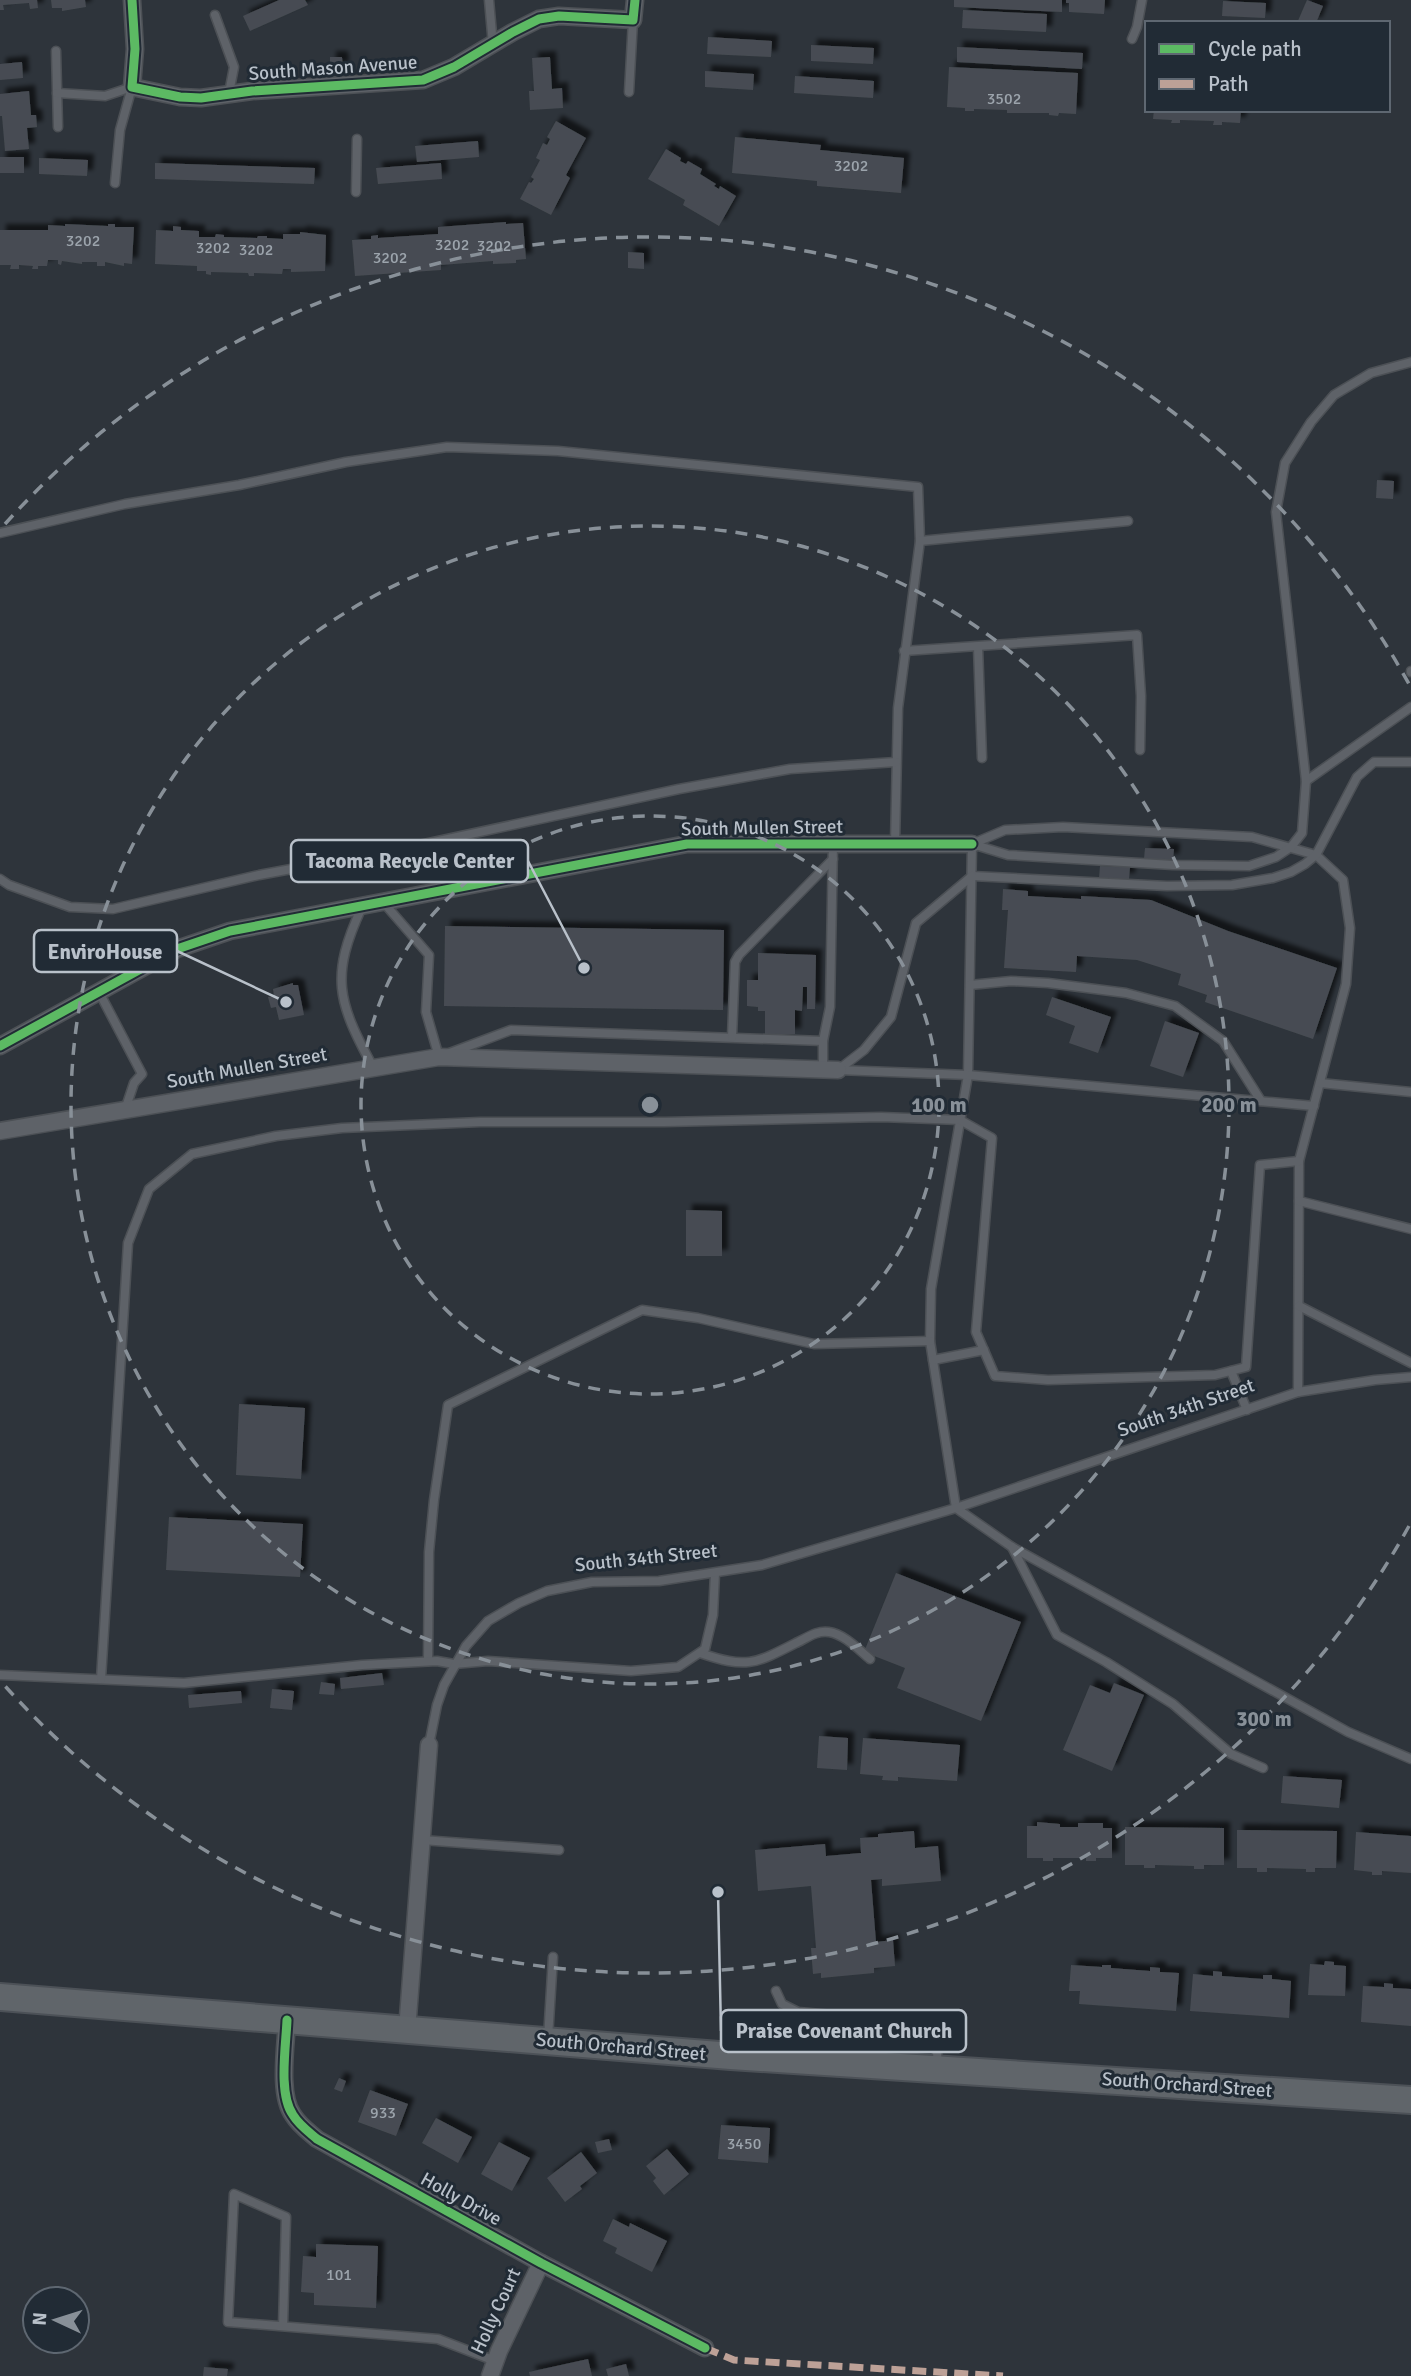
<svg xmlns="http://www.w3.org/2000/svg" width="1411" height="2376" font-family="Signika,sans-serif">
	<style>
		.building { fill: #474c52; filter: url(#shadow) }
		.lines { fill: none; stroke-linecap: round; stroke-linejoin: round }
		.lane-casing { stroke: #4c5055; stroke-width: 11 }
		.street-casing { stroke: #4c5055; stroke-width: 19 }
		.primary-casing { stroke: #4c5157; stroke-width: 30 }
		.lane { stroke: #5e6268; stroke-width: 8 }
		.street { stroke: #5e6268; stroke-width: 16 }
		.primary { stroke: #60656a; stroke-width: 26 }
		.quiet { stroke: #bda197; stroke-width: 7; stroke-dasharray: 14 7; stroke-linecap: butt }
		.cycleway-casing { stroke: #212b35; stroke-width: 13 }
		.cycleway { stroke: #5cba63; stroke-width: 9 }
		.ring { fill: none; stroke: #889098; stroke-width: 3.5; stroke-dasharray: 12 9 }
		.labels { text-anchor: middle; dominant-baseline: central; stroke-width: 6; stroke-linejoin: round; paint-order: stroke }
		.number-label { font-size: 16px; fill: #9ca4ac }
		.street-label { font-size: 19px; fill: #b9c1ca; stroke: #212b35 }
		.centre { fill: #889098; stroke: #212b35; stroke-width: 3.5 }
		.ring-label { font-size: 21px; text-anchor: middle; font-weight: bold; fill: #889098; stroke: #212b35; stroke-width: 6; stroke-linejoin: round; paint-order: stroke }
		.leader { fill: none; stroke: #b9c1ca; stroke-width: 2.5 }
		.callout-dot { fill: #b9c1ca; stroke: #212b35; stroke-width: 2.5 }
		.callout { fill: #212b35; stroke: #b9c1ca; stroke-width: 2.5 }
		.callout-label { font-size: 21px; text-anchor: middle; font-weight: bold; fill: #b9c1ca }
	</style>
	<defs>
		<filter id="shadow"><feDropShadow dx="6" dy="-6" stdDeviation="2" flood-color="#0009"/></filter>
	</defs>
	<rect width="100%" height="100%" fill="#2e343b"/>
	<g class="building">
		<polygon points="0,0 37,0 38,8 30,9 29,3 3,5 4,10 0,10"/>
		<polygon points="51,0 85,0 86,7 62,11 62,8 52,8"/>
		<polygon points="279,0 305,0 308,5 250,31 243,16"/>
		<polygon points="954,0 1062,0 1062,12 954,7"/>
		<polygon points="1066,0 1105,0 1104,14 1069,12 1069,3 1066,3"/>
		<polygon points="1307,0 1323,6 1316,23 1297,23"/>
		<polygon points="1223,1 1266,3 1265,18 1222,16"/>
		<polygon points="963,10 1047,14 1046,32 962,28"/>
		<polygon points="708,37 772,41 771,57 707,54"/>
		<polygon points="811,45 874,48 873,64 811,61"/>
		<polygon points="957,47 1083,53 1082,69 957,62"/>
		<polygon points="330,57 342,57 343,68 330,68"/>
		<polygon points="550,57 552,89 562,88 563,108 530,110 529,91 534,91 532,58"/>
		<polygon points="22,62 23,78 0,80 0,64"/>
		<polygon points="949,67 1078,73 1076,114 1059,113 1058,116 1049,115 1049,113 1007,113 1007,110 974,109 974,111 965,111 965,108 947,107"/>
		<polygon points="705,71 754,74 753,90 705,87"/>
		<polygon points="795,76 874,81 873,98 794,93"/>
		<polygon points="29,91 31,115 36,115 37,127 27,128 29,149 5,151 2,116 0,116 0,94"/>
		<polygon points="1154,110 1241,110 1240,123 1222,122 1222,125 1213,125 1214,121 1180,120 1180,123 1171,123 1172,120 1153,119"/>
		<polygon points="556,121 586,138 566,175 570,178 551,215 520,199 529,182 531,183 534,179 531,177 540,160 536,158 543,143 547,145 550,139 547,137"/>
		<polygon points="735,137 821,145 820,150 904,158 901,193 817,186 817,181 732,173"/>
		<polygon points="478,141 479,157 417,162 415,146"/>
		<polygon points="666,149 681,158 680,161 686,164 688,161 702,169 700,174 716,184 714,186 719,189 720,186 736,196 719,226 683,205 685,200 648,179"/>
		<rect x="0" y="157" width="24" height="16"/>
		<polygon points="39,158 88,160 87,176 39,174"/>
		<polygon points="155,163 315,168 314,184 155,179"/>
		<polygon points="441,163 442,179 378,184 376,168"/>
		<polygon points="506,222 506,224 523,223 526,259 516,260 516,263 493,264 493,261 441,265 441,270 355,276 352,240 371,239 371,236 378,235 378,238 438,234 438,227"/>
		<polygon points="65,224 108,226 108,224 115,224 115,227 134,227 132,264 124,263 124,266 105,262 105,266 97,266 97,262 82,262 82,264 62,261 61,265 58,264 58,260 48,260 47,266 38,266 38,269 32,269 33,266 19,265 19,269 10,269 11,265 0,265 0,230 48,230 48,225 65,226"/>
		<polygon points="173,226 181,227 181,230 199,231 199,237 215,237 216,234 224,235 224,237 257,238 258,236 267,236 267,238 283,239 283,234 300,234 300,232 326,235 325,271 291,272 291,269 283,269 282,274 254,273 254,276 249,276 248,273 211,272 211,275 206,274 206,271 197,271 197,266 155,264 156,230 173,231"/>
		<polygon points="628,252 644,253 644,269 628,268"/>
		<polygon points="1377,480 1394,481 1393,499 1376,498"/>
		<polygon points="1145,848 1174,849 1173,860 1144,859"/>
		<polygon points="1100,866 1130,867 1129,879 1099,878"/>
		<polygon points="1003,889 1028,891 1028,896 1081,899 1081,896 1151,900 1228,931 1337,968 1313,1039 1205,1002 1207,995 1178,985 1181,974 1137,960 1077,956 1076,972 1004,968 1008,910 1002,910"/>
		<polygon points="445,926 724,930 723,1010 444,1006"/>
		<polygon points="758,953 816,955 815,1009 807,1009 807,987 803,987 802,1011 795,1010 795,1034 765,1034 765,1011 758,1011 758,1007 747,1006 747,980 758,980"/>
		<polygon points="293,983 293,985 298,985 304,1015 279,1020 276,1007 271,1008 268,997 274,996 273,989"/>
		<polygon points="1052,997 1111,1017 1098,1053 1069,1043 1075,1026 1046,1015"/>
		<polygon points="1165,1021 1199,1033 1183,1077 1150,1066"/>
		<polygon points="686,1210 722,1211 722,1256 686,1256"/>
		<polygon points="239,1404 305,1408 301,1479 236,1475"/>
		<polygon points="169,1517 303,1524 300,1577 166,1570"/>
		<polygon points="896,1573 1021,1622 981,1721 897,1688 905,1668 864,1652"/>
		<polygon points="382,1673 384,1685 341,1689 340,1678"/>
		<polygon points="321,1682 335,1684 334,1695 319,1694"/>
		<polygon points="1114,1683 1144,1695 1112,1771 1063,1750 1090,1685 1110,1693"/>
		<polygon points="272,1689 294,1691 292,1710 270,1708"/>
		<polygon points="241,1691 242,1703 189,1708 188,1695"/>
		<polygon points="819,1736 848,1738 847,1770 817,1768"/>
		<polygon points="863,1738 960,1745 957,1781 898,1777 898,1781 882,1780 883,1776 860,1774"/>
		<polygon points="1283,1776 1342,1780 1339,1808 1281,1803"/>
		<polygon points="1037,1822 1060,1824 1060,1827 1078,1827 1078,1823 1103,1823 1103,1828 1112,1828 1112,1858 1096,1858 1096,1861 1086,1861 1086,1858 1053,1858 1053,1861 1043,1861 1043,1858 1027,1858 1027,1826 1037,1826"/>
		<polygon points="1125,1827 1224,1828 1224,1865 1204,1865 1204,1869 1194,1869 1194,1866 1155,1865 1155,1868 1144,1868 1144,1865 1125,1865"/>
		<polygon points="1237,1830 1337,1831 1336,1868 1315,1868 1315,1872 1306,1872 1306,1869 1267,1868 1267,1872 1257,1872 1257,1868 1237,1868"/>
		<polygon points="914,1831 915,1848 938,1846 941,1881 882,1886 882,1879 871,1880 876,1942 893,1940 895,1966 874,1968 874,1973 821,1978 821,1973 813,1974 811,1948 816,1948 811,1886 758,1891 755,1850 825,1844 826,1856 861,1853 860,1838 878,1837 878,1834"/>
		<polygon points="1356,1832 1411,1836 1411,1873 1382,1871 1382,1875 1372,1875 1372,1872 1354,1870"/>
		<polygon points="1325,1961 1334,1962 1334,1965 1346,1966 1345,1996 1308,1995 1310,1964 1324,1965"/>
		<polygon points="1071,1965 1102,1967 1102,1965 1111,1965 1111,1968 1150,1971 1150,1967 1160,1968 1160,1972 1179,1973 1176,2011 1079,2004 1080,1991 1069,1991"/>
		<polygon points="1213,1971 1222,1972 1222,1976 1263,1979 1263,1975 1272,1975 1272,1979 1291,1981 1289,2018 1190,2011 1193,1974 1213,1976"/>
		<polygon points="1384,1983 1393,1984 1393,1988 1411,1989 1411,2026 1361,2022 1363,1986 1384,1987"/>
		<polygon points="339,2078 346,2081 342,2092 334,2089"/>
		<polygon points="370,2090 408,2104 396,2136 358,2122"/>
		<polygon points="436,2118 472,2137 458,2163 422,2143"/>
		<polygon points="721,2125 770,2128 768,2163 718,2159"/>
		<polygon points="609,2139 612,2150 598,2153 595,2142"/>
		<polygon points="499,2142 530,2158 512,2191 481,2174"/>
		<polygon points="667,2149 689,2174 664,2195 653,2181 656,2178 646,2166"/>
		<polygon points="581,2152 597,2173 580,2186 582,2189 565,2202 547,2178"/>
		<polygon points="613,2219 629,2227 630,2223 667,2241 652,2272 615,2253 617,2248 603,2241"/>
		<polygon points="316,2244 378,2246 376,2308 314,2305 314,2293 301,2292 303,2256 316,2257"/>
		<polygon points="588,2359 592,2376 530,2376 529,2372"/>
		<polygon points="626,2364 629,2376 608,2376 606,2369"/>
		<polygon points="204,2367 228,2369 227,2376 203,2376"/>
	</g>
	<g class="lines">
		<g class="lane-casing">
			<g id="lane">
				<polyline points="489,0 493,45"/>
				<polyline points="215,15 234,67 229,93"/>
				<polyline points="1132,39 1137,27 1142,0"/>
				<polyline points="56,51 58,127"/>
				<polyline points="629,92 633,20"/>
				<polyline points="57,93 105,96 132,87"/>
				<polyline points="115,183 120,130 132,87"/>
				<polyline points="356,192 357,139"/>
				<polyline points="0,533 125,504 239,485 346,462 447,447 558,451 918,487 920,541"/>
				<polyline points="978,647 982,758"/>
				<polyline points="904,651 1137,635 1141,696 1140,750"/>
				<polyline points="1411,671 1411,672"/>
				<polyline points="1306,781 1411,707"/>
				<polyline points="895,844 898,708 920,541 1128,521"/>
				<polyline points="972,844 968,1075 931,1289 930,1341 956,1508 1012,1547 1348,1732 1411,1759"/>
				<polyline points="972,844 1005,830 1063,827 1252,837 1316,855 1343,880 1350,928 1346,984 1299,1161 1298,1392"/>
				<polyline points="972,844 1008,855 1173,865 1249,866 1276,857 1291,847 1302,833 1306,781 1276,512 1285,463 1311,422 1334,395 1371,373 1411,362"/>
				<polyline points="972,876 1167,886 1232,885 1273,878 1291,872 1305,864 1316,855 1357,777 1374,762 1411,762"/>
				<polyline points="0,879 9,885 70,907 113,909 259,875 415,846 679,789 790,769 896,762"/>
				<polyline points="383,902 429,955 426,1012 439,1057 511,1030 823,1041"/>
				<path d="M362,907c-32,69 -25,94 11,160"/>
				<polyline points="970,985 1011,981 1048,983 1126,993 1175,1006 1223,1041 1261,1101"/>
				<polyline points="99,992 142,1074 134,1083 125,1110"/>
				<polyline points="732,1037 735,962 739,955 833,859"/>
				<polyline points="823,1070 823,1041 830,1007 833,844"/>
				<polyline points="838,1070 968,1075 1314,1106"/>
				<polyline points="838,1070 864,1050 891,1017 916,923 972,876"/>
				<polyline points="1320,1083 1411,1092"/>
				<polyline points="1299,1201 1411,1229"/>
				<polyline points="1299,1306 1411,1363"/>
				<polyline points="933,1360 984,1350"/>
				<polyline points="1231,1371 1247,1410"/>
				<polyline points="1012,1547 1057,1635 1106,1662 1173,1704 1231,1754 1263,1768"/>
				<path d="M700,1653c47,16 55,11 98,-11 10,-5 20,-12 31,-10 15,2 30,18 41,27"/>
				<polyline points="428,1661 429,1552 434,1500 448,1405 642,1310 698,1318 814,1344 930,1341"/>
				<polyline points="0,1675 184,1683 362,1665 437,1661 454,1664 488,1661 631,1671 678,1667 705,1649 713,1615 715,1573"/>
				<polyline points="101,1679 128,1243 149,1189 192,1154 276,1136 342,1128 480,1122 665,1122 881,1117 960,1120 992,1138 976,1332 995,1376 1048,1380 1215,1375 1246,1367 1260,1165 1299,1161"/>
				<polyline points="429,1745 437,1705 444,1685 466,1646 488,1621 519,1603 547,1591 592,1582 659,1581 762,1565 956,1508 1298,1392 1375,1380 1411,1377"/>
				<polyline points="422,1840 559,1850"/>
				<polyline points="776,1991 782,2004 798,2012 935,2024 938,2066"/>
				<polyline points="548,2038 553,1957"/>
				<polyline points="283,2326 286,2217 234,2194 228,2322 438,2339 495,2361"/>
			</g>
		</g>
		<g class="street-casing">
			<g id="street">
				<polyline points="132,0 135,49 132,87 180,97 201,98 252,91 423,80 454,67 513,32 539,19 559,16 633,20 635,0"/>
				<polyline points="0,1046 177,949 230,931 687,844 972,844"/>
				<polyline points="0,1131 439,1057 838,1070"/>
				<path d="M287,2020c-1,26 -9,74 6,95 6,10 16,17 24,24l224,124 164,85"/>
				<polyline points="407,2030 429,1745"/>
				<polyline points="490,2376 499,2351 541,2263"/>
			</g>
		</g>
		<g class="primary-casing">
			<polyline id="primary" points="0,1997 731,2056 1411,2100"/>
		</g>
		<use href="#lane" class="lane"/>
		<use href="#street" class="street"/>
		<use href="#primary" class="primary"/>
		<polyline class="quiet" points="705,2348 734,2360 1003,2376"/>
		<g class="cycleway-casing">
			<g id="cycleway">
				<polyline points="132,0 135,49 132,87 180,97 201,98 252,91 423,80 454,67 513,32 539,19 559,16 633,20 635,0"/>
				<polyline points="0,1046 177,949 230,931 687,844 972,844"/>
				<path d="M287,2020c-1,26 -9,74 6,95 6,10 16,17 24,24l224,124 164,85"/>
			</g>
		</g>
		<use href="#cycleway" class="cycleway"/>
	</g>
	<g class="ring">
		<circle cx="650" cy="1105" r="289"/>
		<circle cx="650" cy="1105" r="579"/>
		<path d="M1409 1526A868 868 0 0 1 5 1686M5 524A868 868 0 0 1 1409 684"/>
	</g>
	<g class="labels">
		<g class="number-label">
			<text x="1004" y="99">3502</text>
			<text x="851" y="166">3202</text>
			<text x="83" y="241">3202</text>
			<text x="452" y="245">3202</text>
			<text x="494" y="246">3202</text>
			<text x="213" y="248">3202</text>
			<text x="256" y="250">3202</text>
			<text x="390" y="258">3202</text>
			<text x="383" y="2113">933</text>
			<text x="744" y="2144">3450</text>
			<text x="339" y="2275">101</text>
		</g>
		<g class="street-label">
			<text transform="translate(333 68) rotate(-4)">South Mason Avenue</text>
			<text transform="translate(762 828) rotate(-1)">South Mullen Street</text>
			<text transform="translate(247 1068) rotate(-10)">South Mullen Street</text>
			<text transform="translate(1186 1408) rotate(-19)">South 34th Street</text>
			<text transform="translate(646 1558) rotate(-6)">South 34th Street</text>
			<text transform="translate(621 2047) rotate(5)">South Orchard Street</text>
			<text transform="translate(1187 2085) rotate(4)">South Orchard Street</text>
			<text transform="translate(461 2199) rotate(29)">Holly Drive</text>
			<text transform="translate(496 2311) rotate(-65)">Holly Court</text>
		</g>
	</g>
	<circle cx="650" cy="1105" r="10" class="centre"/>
	<g class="ring-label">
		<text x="939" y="1112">100 m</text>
		<text x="1229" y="1112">200 m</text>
		<text x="1264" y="1726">300 m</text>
	</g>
	<path class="leader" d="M584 968L528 861M286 1002L177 951M718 1892L721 2031"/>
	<g class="callout-dot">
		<circle cx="584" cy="968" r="7"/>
		<circle cx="286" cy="1002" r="7"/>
		<circle cx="718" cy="1892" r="7"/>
	</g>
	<g class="callout">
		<rect x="291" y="840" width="237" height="42" rx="7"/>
		<rect x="34" y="930" width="143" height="42" rx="7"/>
		<rect x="721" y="2010" width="245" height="42" rx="7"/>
	</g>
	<g class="callout-label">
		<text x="410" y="868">Tacoma Recycle Center</text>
		<text x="105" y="959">EnviroHouse</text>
		<text x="844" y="2038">Praise Covenant Church</text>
	</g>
	<rect x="1145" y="21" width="245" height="91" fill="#212b35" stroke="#5e6771" stroke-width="2"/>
	<rect x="1159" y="44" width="35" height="10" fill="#5cba63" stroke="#5e6771" stroke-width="2"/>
	<text x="1208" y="56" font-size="21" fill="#b9c1ca">Cycle path</text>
	<rect x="1159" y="79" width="35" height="10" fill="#bda197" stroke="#5e6771" stroke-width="2"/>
	<text x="1208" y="91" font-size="21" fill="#b9c1ca">Path</text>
	<g transform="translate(56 2320) rotate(274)"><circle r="33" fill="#212b35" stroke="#5e6771" stroke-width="2"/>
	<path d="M0-5L12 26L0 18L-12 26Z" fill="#889098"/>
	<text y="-10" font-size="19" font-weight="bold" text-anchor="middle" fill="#b9c1ca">N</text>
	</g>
</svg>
